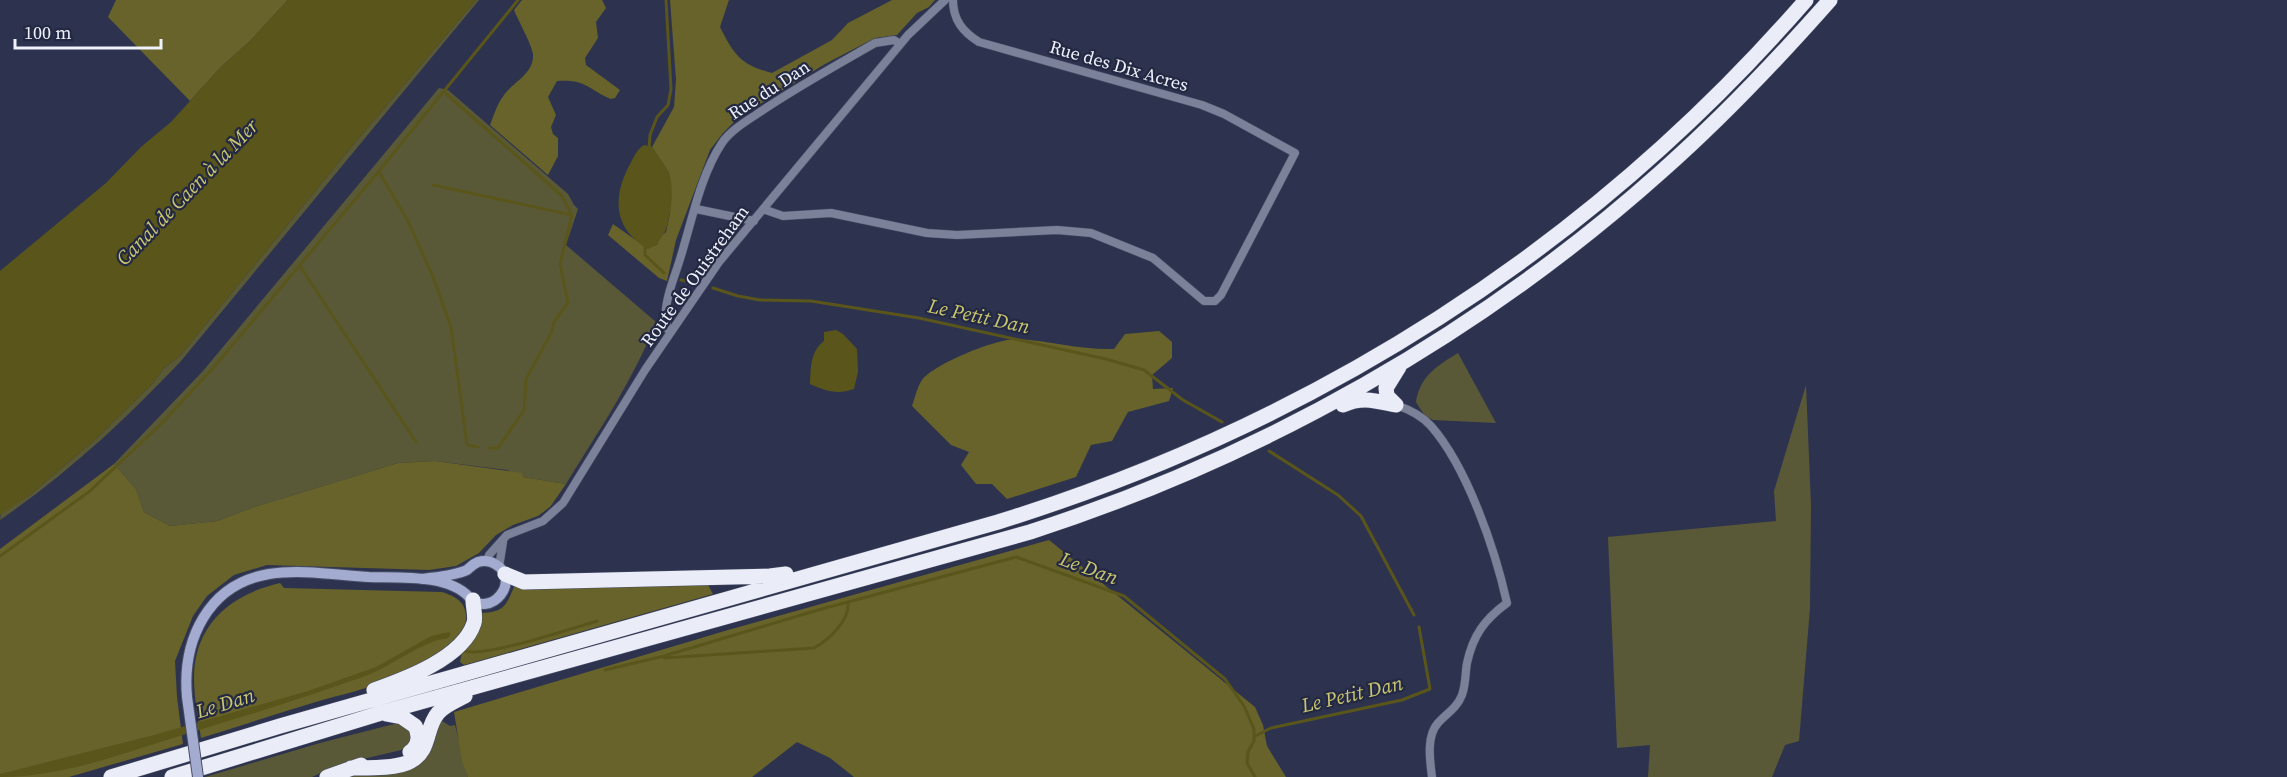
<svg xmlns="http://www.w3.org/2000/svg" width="2287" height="777" font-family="'Source Serif 4',serif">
	<rect width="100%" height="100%" fill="#2d334e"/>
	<path fill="#5a5937" d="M 476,0 L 479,0 L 181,361 C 125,420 67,474 0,520 L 1,512 L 30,495 L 97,438 L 152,384 L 164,368 L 179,357 L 353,145 Z
		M 439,88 L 448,90 L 568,194 L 574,205 L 578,209 L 566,245 L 656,322 C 634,379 598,432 566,484 L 523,477 L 507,470 L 435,461 L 398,463 L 254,507 L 217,521 L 170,526 L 144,512 L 136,489 L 114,464 L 203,371 Z
		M 1458,353 L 1496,423 L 1433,420 L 1425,416 L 1416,402 C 1420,376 1437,366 1458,353 Z
		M 1806,385 L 1811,505 L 1810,608 L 1799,741 L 1785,745 L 1772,777 L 1648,777 L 1650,745 L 1617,748 L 1608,537 L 1776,521 L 1774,491 Z
		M 439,719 L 450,726 L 455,725 L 468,777 L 345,777 L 353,774 L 406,768 Z
		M 398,723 L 409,727 L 412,736 L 407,747 L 401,750 L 338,765 L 312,777 L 205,777 L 320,743 Z"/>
	<path fill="#67632a" d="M 116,0 L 288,0 L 249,42 L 221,67 L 190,101 L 108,17 Z
		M 522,0 L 602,0 L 606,8 L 596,22 L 598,38 L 585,58 L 586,65 L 620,90 L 615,98 L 611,99 C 586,88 586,79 557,81 L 548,97 L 556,115 L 551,127 L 553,134 L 558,138 L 558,156 L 548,175 L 490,125 C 494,115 497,104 504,95 C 514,81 534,74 533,54 C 532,45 518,20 514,10 Z
		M 670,0 L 729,0 L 720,27 C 734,55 741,65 772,73 L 832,40 L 848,23 L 892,0 L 935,0 L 929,7 L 917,13 L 897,35 L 875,38 L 825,64 L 739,117 L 723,133 L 710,150 L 676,240 L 667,281 L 659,278 L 608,235 L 613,224 L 644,246 L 657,245 L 660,237 L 666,232 L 670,214 L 671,186 L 669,173 L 652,147 L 674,107 L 676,80 Z
		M 1159,331 L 1172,342 L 1172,358 L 1152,375 L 1153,389 L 1173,388 L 1169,401 L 1128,412 L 1112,441 L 1091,445 L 1076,477 L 1007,499 L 992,484 L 976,484 L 961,465 L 969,452 L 951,445 L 912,406 C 915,398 917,387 922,380 C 934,364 997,338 1018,339 C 1050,341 1081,350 1114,349 L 1125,334 Z
		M 435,461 L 522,473 L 523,477 L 566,484 L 550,507 L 538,516 L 513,525 L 496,535 L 479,553 L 456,566 L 429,570 L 267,565 L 234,575 L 207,596 L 193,616 L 175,661 L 177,697 L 183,744 L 69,777 L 0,777 L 0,549 L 114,464 L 136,489 L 144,512 L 170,526 L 217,521 L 254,507 L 398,463 Z
		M 1049,540 L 1255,707 L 1263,725 L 1267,746 L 1286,777 L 854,777 L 830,758 L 797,742 L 752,777 L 468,777 L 462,761 L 454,712 L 728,630 Z
		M 280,583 L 284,588 L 442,592 C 454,596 465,601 466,615 C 470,642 405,672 384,681 C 364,690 340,695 319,701 C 279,713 240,726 201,738 C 198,718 194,698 194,678 C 194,624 232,594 280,583 Z
		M 708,585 L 713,594 L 464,665 L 460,662 L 462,652 L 479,631 L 481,613 C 504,612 506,606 514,587 Z"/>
	<path fill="#5a561b" d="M 288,0 L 476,0 L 353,145 L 179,357 L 164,368 L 152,384 L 97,438 L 30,495 L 0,515 L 0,271 L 106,183 L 141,147 L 171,122 L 221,67 L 249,42 Z
		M 644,145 L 652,147 C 657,155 664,163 668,171 C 675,186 671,214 666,229 C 664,235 659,239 657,245 L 648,249 C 615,230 612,200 628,168 C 633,159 636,150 644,145 Z
		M 836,330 L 843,334 L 857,349 L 858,372 L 854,389 C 837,395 826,391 810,384 C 811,367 810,352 824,341 L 824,332 Z
		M 449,632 L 451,635 L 446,639 C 428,638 388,668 368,675 C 312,695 256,713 199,730 C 134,749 68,777 0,777 L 0,774 L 154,735 L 308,691 L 376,667 L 431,636 Z"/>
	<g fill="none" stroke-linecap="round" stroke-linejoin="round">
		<path stroke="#5a561b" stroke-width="3" d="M 444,92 L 561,195 L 572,215 L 560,264 L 568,303 L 554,322 L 551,333 L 526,379 L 524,410 L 498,448 L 489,448
			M 649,148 L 650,135 L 657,117 L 668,105 L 671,89 L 666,0
			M 379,172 L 408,221 L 433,277 L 451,327 L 467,445 L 478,447
			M 433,185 L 572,215
			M 645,244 L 645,255 L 664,273
			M 300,266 L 416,442
			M 681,280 L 691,282
			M 713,288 L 738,296 L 760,300 L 811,301 L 919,318 L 1106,359 L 1144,370 L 1183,400 L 1222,422
			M 1269,451 L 1338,495 L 1361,516 L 1414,615
			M 0,556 L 90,491 L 162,423 L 213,368 L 379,171 L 518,0
			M 465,651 C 483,658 573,628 597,621
			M 664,658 L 814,648 C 829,640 850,620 848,602
			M 605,670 L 664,656 L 818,610 L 1016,557 L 1124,596 L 1225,679 L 1244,706 L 1254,729 L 1254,741 L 1248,752 L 1247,763 L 1255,777
			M 1255,736 L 1271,728 L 1402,700 L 1430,689 L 1419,627"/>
		<g stroke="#484e66" stroke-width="9">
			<path id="street" d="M 696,209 L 754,221
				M 763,209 L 783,216 L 831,213 L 927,233 L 957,235 L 1057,230 L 1091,233 L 1153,258 L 1204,301 L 1215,301 L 1221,295 L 1295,153 L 1224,114 L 1202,105 L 979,42 C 963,32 953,20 953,0
				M 670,333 C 658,312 674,280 680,259 C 692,221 700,176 722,143 C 730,131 745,122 757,114 C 795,88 835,66 875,43 L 894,40 L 900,44
				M 1396,405 C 1408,409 1422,416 1431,426 C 1467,467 1495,549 1507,603 C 1485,619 1473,635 1467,663 C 1465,674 1466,684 1462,695 C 1457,708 1447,713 1438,723 C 1426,736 1430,761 1432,777
				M 487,561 L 489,555 L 507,535 L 543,521 L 563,503 L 645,370 L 719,262 L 908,35 L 945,0
				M 499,567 L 503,542"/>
		</g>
		<g stroke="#484e66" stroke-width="12">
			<path id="secondary" d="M 187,697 C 182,640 208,584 269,574 C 301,569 337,575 369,577 C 399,578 448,574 469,597 C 490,620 523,580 495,564 C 490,561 484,560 478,562 C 473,564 471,567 467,570 C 454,576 436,577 422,579"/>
		</g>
		<g stroke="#484e66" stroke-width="16">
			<path id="highway" d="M 1343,405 C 1362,396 1376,401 1396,405
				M 1396,405 L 1387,396 L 1386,388 L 1399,367
				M 505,574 L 524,582 L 770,576 L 786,574
				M 374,690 C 405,679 463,658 474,623 C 476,617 473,607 473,600
				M 386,714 L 402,717 L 415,726 C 420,735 419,746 410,752
				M 351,768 C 367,768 398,769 411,761 C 431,750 425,728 438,713 C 445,705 456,701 465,696
				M 111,777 L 280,726 L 998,522 C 1313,424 1589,250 1806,0
				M 172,777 L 381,713 L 1030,532 C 1262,457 1480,334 1662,171 C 1722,118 1777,60 1830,0
				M 327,777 L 361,765"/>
		</g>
		<use href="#street" stroke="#7b8198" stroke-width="8"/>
		<use href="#secondary" stroke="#a3acd0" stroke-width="10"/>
		<use href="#highway" stroke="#eaedf8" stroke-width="15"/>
		<g stroke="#484e66" stroke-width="12" stroke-linecap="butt">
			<path id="secondary-bridge" d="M 187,697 L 198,777"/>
		</g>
		<use href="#secondary-bridge" stroke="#a3acd0" stroke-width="10"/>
	</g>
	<g text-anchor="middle" stroke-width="4.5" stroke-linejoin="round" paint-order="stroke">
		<g font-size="18" fill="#eff2fc" stroke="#242943">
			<text transform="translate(1119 66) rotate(16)" y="6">Rue des Dix Acres</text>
			<text transform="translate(769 90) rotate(-33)" y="6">Rue du Dan</text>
			<text transform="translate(695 276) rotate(-54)" y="6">Route de Ouistreham</text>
		</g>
		<g font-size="20" font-style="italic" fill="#cbc670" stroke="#242943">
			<text transform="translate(187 192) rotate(-46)" y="7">Canal de Caen à la Mer</text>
			<text transform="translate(979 316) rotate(12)" y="7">Le Petit Dan</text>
			<text transform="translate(1089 568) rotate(20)" y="7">Le Dan</text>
			<text transform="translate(1352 694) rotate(-13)" y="7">Le Petit Dan</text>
			<text transform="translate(225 703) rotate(-17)" y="7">Le Dan</text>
		</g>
	</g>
	<path d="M15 39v9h146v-9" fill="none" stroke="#eff2fc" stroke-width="3"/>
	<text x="24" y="39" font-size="18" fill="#eff2fc" stroke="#242943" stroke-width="4.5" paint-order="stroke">100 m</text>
</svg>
